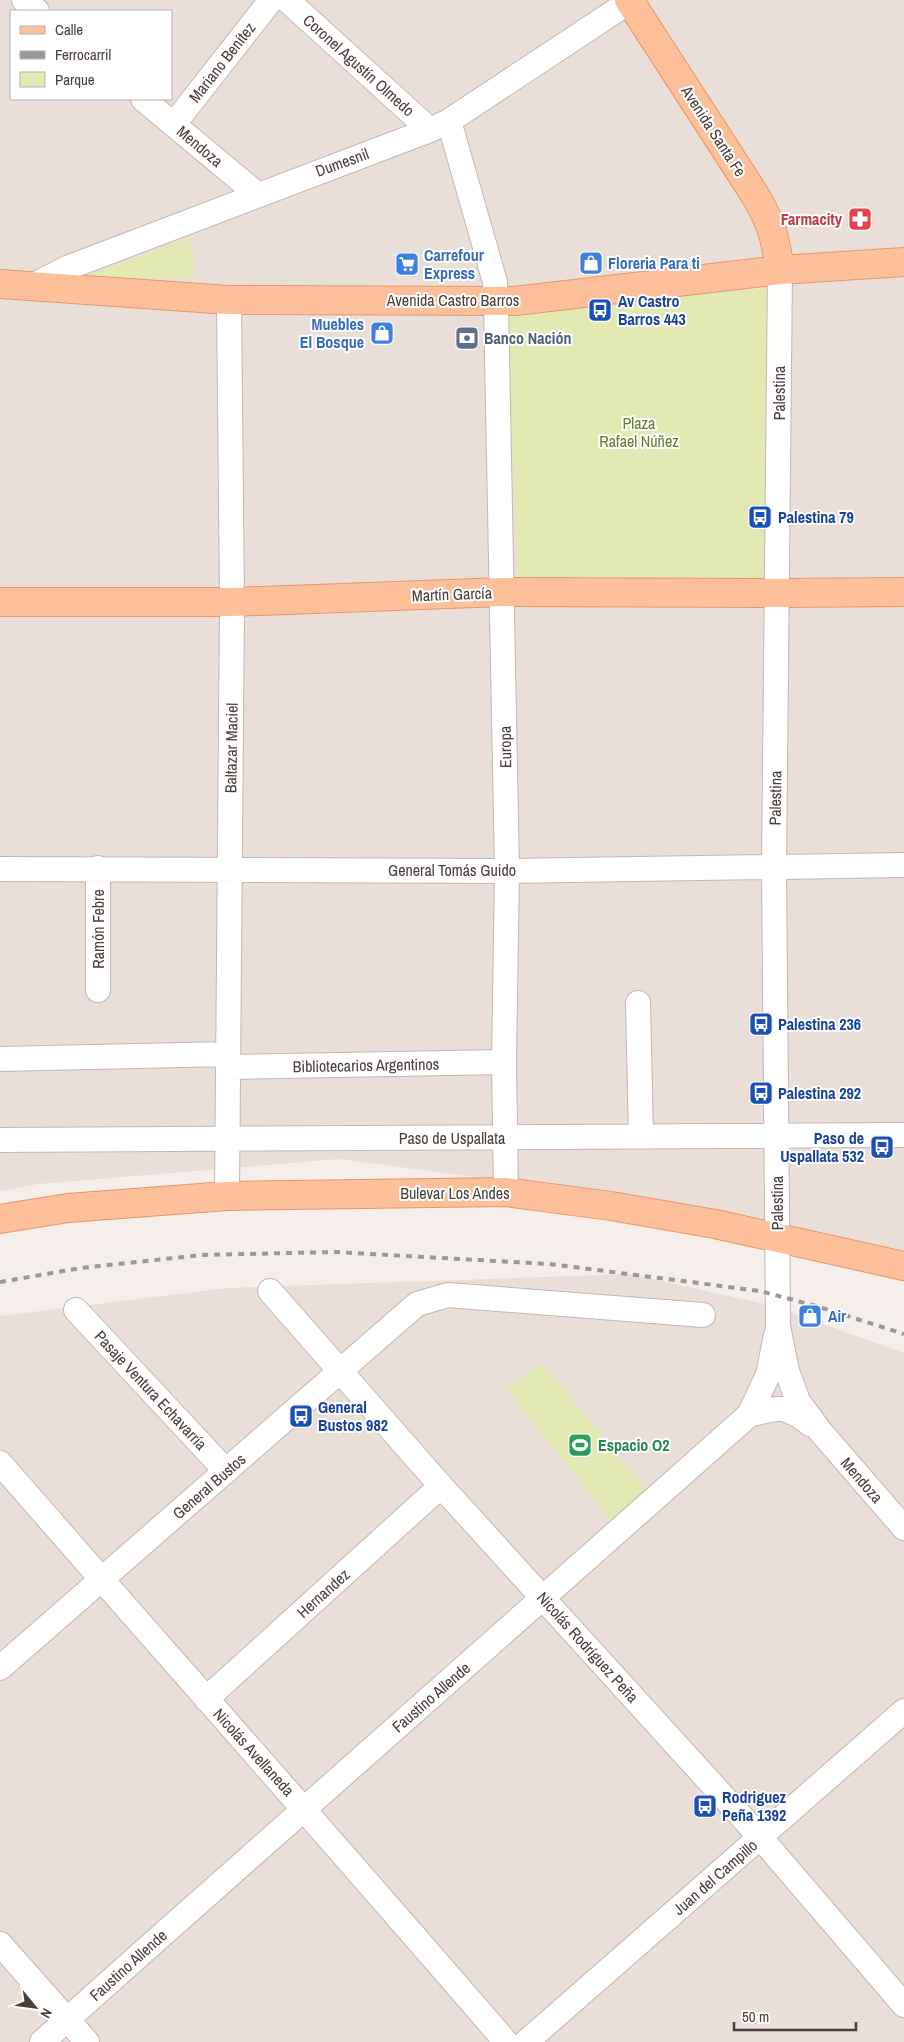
<svg xmlns="http://www.w3.org/2000/svg" width="904" height="2042" font-family="'Archivo Narrow',sans-serif">
	<rect width="100%" height="100%" fill="#f5eeea"/>
	<path fill="#e9ded8" fill-rule="evenodd" d="M 0,0 L 904,0 L 904,1253 L 666,1202 L 339,1159 L 38,1184 L 0,1191 ZM 11,11 L 171,11 L 171,99 L 11,99 Z
		M 630,1274 L 770,1305 L 904,1353 L 904,2042 L 0,2042 L 0,1316 L 228,1288 Z"/>
	<path fill="#e3e9b3" d="M 190,237 L 195,278 L 73,281 Z
		M 768,285 L 768,460 L 762,584 L 518,580 L 506,316 Z
		M 542,1363 L 656,1501 L 620,1532 L 507,1389 Z"/>
	<g fill="none" stroke-linecap="round" stroke-linejoin="round">
		<g stroke="#c4b6af" stroke-width="26">
			<path id="minor" d="M 24,0 L 37,11
				M 287,0 L 430,130
				M 143,99 L 257,194
				M 449,121 L 495,282 L 496,302 L 507,871 L 504,1062 L 506,1192
				M 174,124 L 271,0
				M 780,270 L 774,867 L 778,1326 L 787,1371 L 798,1401 L 820,1431 L 904,1528
				M 32,286 L 67,268 L 430,130 L 449,121 L 632,0
				M 0,869 L 507,871 L 904,865
				M 98,990 L 98,868
				M 638,1003 L 641,1136
				M 0,1059 L 228,1054
				M 228,1067 L 504,1062
				M 0,1140 L 904,1135
				M 227,1196 L 232,602 L 229,300
				M 270,1291 L 441,1486 L 760,1837 L 904,2005
				M 76,1310 L 226,1471
				M 749,1415 C 780,1407 784,1404 810,1424
				M 0,1463 C 169,1657 339,1848 506,2042
				M 0,1668 L 417,1304 L 448,1295 L 703,1315
				M 206,1699 L 441,1486
				M 0,1944 L 87,2042
				M 42,2042 C 277,1832 514,1624 749,1415 L 768,1375 L 776,1335
				M 526,2042 L 904,1711"/>
		</g>
		<g stroke="#e59668" stroke-width="30">
			<path id="major" d="M 629,0 L 755,195 C 772,224 775,237 780,270
				M 0,284 L 229,300 L 515,301 L 780,270 L 904,262
				M 0,602 L 232,602 L 503,592 L 778,593 L 904,592
				M 0,1219 L 68,1208 L 227,1196 L 506,1192 L 611,1206 L 715,1224 L 904,1266"/>
		</g>
		<use href="#minor" stroke="#fff" stroke-width="24"/>
		<use href="#major" stroke="#fec09a" stroke-width="28"/>
		<path stroke="#989898" stroke-width="4" stroke-dasharray="6 6" stroke-linecap="butt" d="M 0,1282 L 81,1268 L 202,1255 L 335,1252 L 550,1264 L 760,1291 L 816,1306 L 904,1334"/>
	</g>
	<defs>
		<g id="pharmacy-square" transform="scale(1.25)"><rect x="-9" y="-9" width="18" height="18" rx="4" fill="#e0444e" stroke="#fff"/><path d="M-2-6h4v4h4v4h-4v4h-4v-4h-4v-4h4Z" fill="#fff"/></g>
		<g id="shop-square" transform="scale(1.25)"><rect x="-9" y="-9" width="18" height="18" rx="4" fill="#3f7fe0" stroke="#fff"/><path d="M-5-2.5h2.3a2.7 3.5 0 0 1 5.4 0H5L5.5 6h-11ZM-1.5-2.5h3a1.5 2.3 0 0 0-3 0Z" fill="#fff"/></g>
		<g id="supermarket-square" transform="scale(1.25)"><rect x="-9" y="-9" width="18" height="18" rx="4" fill="#3f7fe0" stroke="#fff"/><path d="M-6-5.5h2.5l.6 2H6L4.5 2H-2.5L-4.4-4H-6ZM-1.5 3.2a1.3 1.3 0 1 0 .1 0ZM3 3.2a1.3 1.3 0 1 0 .1 0Z" fill="#fff"/></g>
		<g id="bus-square" transform="scale(1.25)"><rect x="-9" y="-9" width="18" height="18" rx="4" fill="#1a4fb4" stroke="#fff"/><path d="M-5-6H5V4H4V6H2V4H-2V6H-4V4H-5ZM-3.5-4V0h7V-4ZM-3.5 1.2v1.5H-2V1.2ZM2 1.2v1.5H3.5V1.2Z" fill="#fff"/></g>
		<g id="bank-square" transform="scale(1.25)"><rect x="-9" y="-9" width="18" height="18" rx="4" fill="#5c6f8a" stroke="#fff"/><path d="M-6-4H6V4H-6ZM0-2.3a2.3 2.3 0 1 0 0 4.6a2.3 2.3 0 1 0 0-4.6Z" fill="#fff"/></g>
		<g id="stadium-square" transform="scale(1.25)"><rect x="-9" y="-9" width="18" height="18" rx="4" fill="#2e9e5b" stroke="#fff"/><path d="M0-5a6.5 5 0 1 0 0 10a6.5 5 0 1 0 0-10ZM-3.5-1.8h7v3.6h-7Z" fill="#fff"/></g>
	</defs>
	<g fill-rule="evenodd">
		<use href="#pharmacy-square" x="860" y="219"/>
		<use href="#shop-square" x="591" y="263"/>
		<use href="#supermarket-square" x="407" y="264"/>
		<use href="#bus-square" x="600" y="310"/>
		<use href="#shop-square" x="382" y="333"/>
		<use href="#bank-square" x="467" y="338"/>
		<use href="#bus-square" x="760" y="517"/>
		<use href="#bus-square" x="761" y="1024"/>
		<use href="#bus-square" x="761" y="1093"/>
		<use href="#bus-square" x="882" y="1147"/>
		<use href="#shop-square" x="810" y="1316"/>
		<use href="#bus-square" x="301" y="1416"/>
		<use href="#stadium-square" x="580" y="1445"/>
		<use href="#bus-square" x="705" y="1806"/>
	</g>
	<g text-anchor="middle" stroke-width="4" stroke-linejoin="round" paint-order="stroke">
		<g font-size="16" fill="#493d38" stroke="#fff">
			<text transform="translate(222 62) rotate(-52)" y="6">Mariano Benítez</text>
			<text transform="translate(359 65) rotate(42)" y="6">Coronel Agustín Olmedo</text>
			<text transform="translate(714 131) rotate(57)" y="6">Avenida Santa Fe</text>
			<text transform="translate(200 146) rotate(40)" y="6">Mendoza</text>
			<text transform="translate(342 162) rotate(-20)" y="6">Dumesnil</text>
			<text x="453" y="306">Avenida Castro Barros</text>
			<text transform="translate(779 393) rotate(-90)" y="6">Palestina</text>
			<text transform="translate(452 594) rotate(-2)" y="6">Martín García</text>
			<text transform="translate(505 747) rotate(-91)" y="6">Europa</text>
			<text transform="translate(231 748) rotate(-89)" y="6">Baltazar Maciel</text>
			<text transform="translate(775 798) rotate(-89)" y="6">Palestina</text>
			<text x="452" y="876">General Tomás Guido</text>
			<text transform="translate(98 929) rotate(-90)" y="6">Ramón Febre</text>
			<text transform="translate(366 1065) rotate(-1)" y="6">Bibliotecarios Argentinos</text>
			<text x="452" y="1144">Paso de Uspallata</text>
			<text x="455" y="1199">Bulevar Los Andes</text>
			<text transform="translate(777 1203) rotate(-90)" y="6">Palestina</text>
			<text transform="translate(151 1390) rotate(47)" y="6">Pasaje Ventura Echavarría</text>
			<text transform="translate(862 1480) rotate(49)" y="6">Mendoza</text>
			<text transform="translate(209 1486) rotate(-41)" y="6">General Bustos</text>
			<text transform="translate(323 1593) rotate(-42)" y="6">Hernandez</text>
			<text transform="translate(588 1647) rotate(48)" y="6">Nicolás Rodríguez Peña</text>
			<text transform="translate(431 1697) rotate(-41)" y="6">Faustino Allende</text>
			<text transform="translate(254 1752) rotate(48)" y="6">Nicolás Avellaneda</text>
			<text transform="translate(715 1877) rotate(-41)" y="6">Juan del Campillo</text>
			<text transform="translate(128 1965) rotate(-42)" y="6">Faustino Allende</text>
		</g>
		<g font-size="16" font-weight="bold" fill="#be3a42" stroke="#fff" text-anchor="end">
			<text x="842" y="225">Farmacity</text>
		</g>
		<g font-size="16" font-weight="bold" fill="#366cbe" stroke="#fff" text-anchor="start">
			<text x="424" y="261">Carrefour<tspan x="424" dy="18">Express</tspan></text>
			<text x="608" y="269">Floreria Para ti</text>
			<text x="364" y="330" text-anchor="end">Muebles<tspan x="364" dy="18">El Bosque</tspan></text>
			<text x="828" y="1322">Air</text>
		</g>
		<g font-size="16" font-weight="bold" fill="#164399" stroke="#fff" text-anchor="start">
			<text x="618" y="307">Av Castro<tspan x="618" dy="18">Barros 443</tspan></text>
			<text x="778" y="523">Palestina 79</text>
			<text x="778" y="1030">Palestina 236</text>
			<text x="778" y="1099">Palestina 292</text>
			<text x="864" y="1144" text-anchor="end">Paso de<tspan x="864" dy="18">Uspallata 532</tspan></text>
			<text x="318" y="1413">General<tspan x="318" dy="18">Bustos 982</tspan></text>
			<text x="722" y="1803">Rodriguez<tspan x="722" dy="18">Peña 1392</tspan></text>
		</g>
		<g font-size="16" font-weight="bold" fill="#4e5e75" stroke="#fff" text-anchor="start">
			<text x="484" y="344">Banco Nación</text>
		</g>
		<g font-size="16" fill="#647c2a" stroke="#fff">
			<text x="639" y="429">Plaza<tspan x="639" dy="18">Rafael Núñez</tspan></text>
		</g>
		<g font-size="16" font-weight="bold" fill="#27864d" stroke="#fff" text-anchor="start">
			<text x="598" y="1451">Espacio O2</text>
		</g>
	</g>
	<rect x="10" y="10" width="162" height="90" fill="#ffffff" stroke="#b6b1af"/>
	<rect x="20" y="26" width="25" height="8" fill="#fec09a" stroke="#b6b1af"/>
	<text x="55" y="35" font-size="15" fill="#493d38">Calle</text>
	<rect x="20" y="51" width="25" height="8" fill="#989898" stroke="#b6b1af"/>
	<text x="55" y="60" font-size="15" fill="#493d38">Ferrocarril</text>
	<rect x="20" y="72" width="25" height="15" fill="#e3e9b3" stroke="#b6b1af"/>
	<text x="55" y="85" font-size="15" fill="#493d38">Parque</text>
	<g transform="translate(35 2007) rotate(119)" stroke="#ffffff" stroke-width="4" paint-order="stroke">
	<path d="M0-4L9 19L0 12L-9 19Z" fill="#493d38"/>
	<text y="-8" font-size="14" font-weight="bold" text-anchor="middle" fill="#493d38">N</text>
	</g>
	<path d="M734 2022v8h122v-8" fill="none" stroke="#493d38" stroke-width="2.5"/>
	<text x="742" y="2022" font-size="15" fill="#493d38" stroke="#ffffff" stroke-width="4" paint-order="stroke">50 m</text>
</svg>
